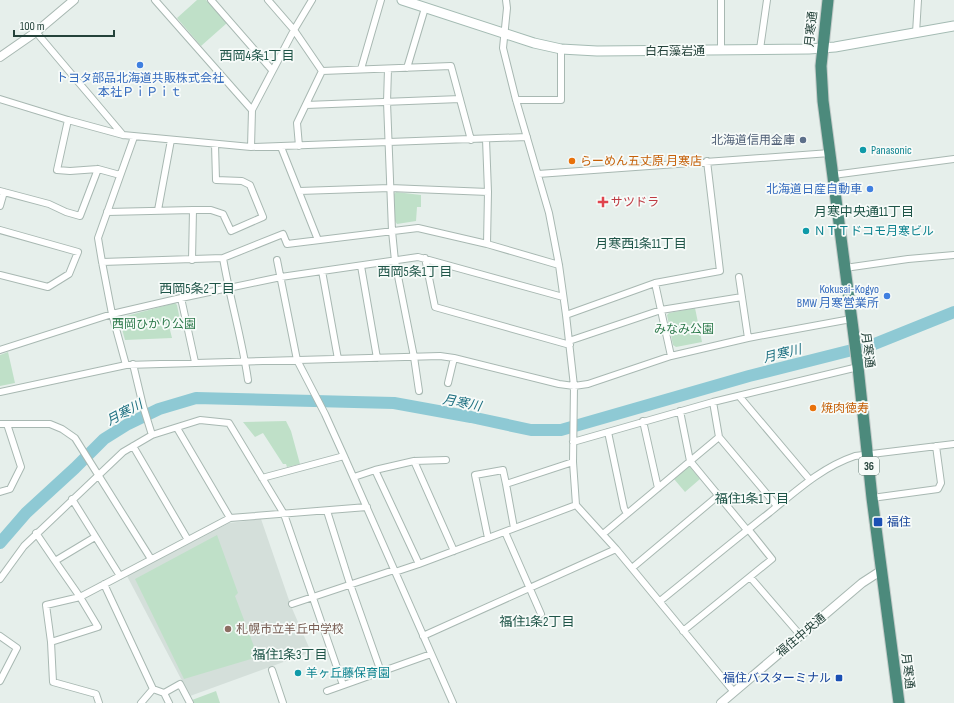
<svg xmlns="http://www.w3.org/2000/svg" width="954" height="703" font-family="'Sofia Sans Condensed','Noto Sans JP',sans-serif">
	<rect width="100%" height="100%" fill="#e6efeb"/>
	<path fill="#d4dfda" d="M 261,519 L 291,606 L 311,652 L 190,696 L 127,576 L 229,523 Z"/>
	<path fill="#bfe0c8" d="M 197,0 L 206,0 L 227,23 L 201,46 L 177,18 Z
		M 396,192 L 421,195 L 421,207 L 417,207 L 416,221 L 397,224 L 395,221 L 394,194 Z
		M 175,303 L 177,305 L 180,320 L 168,322 L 172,338 L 125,340 L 119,318 Z
		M 695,308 L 702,342 L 676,347 L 673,345 L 667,315 L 669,313 Z
		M 8,352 L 15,383 L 0,386 L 0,355 Z
		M 286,421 L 291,431 L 300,464 L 287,467 L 286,464 L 283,464 L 263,433 L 255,437 L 243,422 Z
		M 688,467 L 690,467 L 700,479 L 685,492 L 674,479 Z
		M 217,535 L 238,593 L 235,596 L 258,657 L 184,679 L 135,579 Z
		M 216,691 L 220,703 L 193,703 L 192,700 Z"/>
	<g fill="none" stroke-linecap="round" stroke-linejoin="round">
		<path stroke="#8ec9d4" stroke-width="12" d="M 0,543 L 26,513 L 75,468 L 104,439 L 128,424 L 159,409 L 196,398 L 394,403 L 471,417 L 531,430 L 561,430 L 749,376 L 872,345 L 954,312"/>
		<g stroke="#a8b8b2" stroke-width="8">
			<path id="minor" d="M 155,0 L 252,110
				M 211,0 L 272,70
				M 268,0 L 294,30 L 322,71 L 451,66 L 471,140
				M 506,0 L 507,8 L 503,48 L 516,100 L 549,213 L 559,265 L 566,315 L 574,386 L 573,462 L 576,505 L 616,549 L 734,692
				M 721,0 L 721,51
				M 36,32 L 123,135
				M 916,33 L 918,0
				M 760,49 L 767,0
				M 407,68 L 425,8
				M 361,69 L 381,0
				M 388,69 L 387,102 L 392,231 L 395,261 L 414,357 L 419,391
				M 0,99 L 68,120 L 123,135 L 251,147 L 527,137
				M 516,100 L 561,100 L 561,49
				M 306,105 L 460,99
				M 68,120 L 57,170 L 70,171 L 98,169 L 120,175
				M 486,139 L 488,192 L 487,244
				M 299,146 L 297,123 L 322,71
				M 251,147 L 252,110 L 294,30 L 312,0
				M 281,147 L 318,240
				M 538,174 L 830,153
				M 833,175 L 954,159
				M 0,191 L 49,204 L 66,212 L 80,216 L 98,169
				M 299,191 L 390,188 L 488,192
				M 0,206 L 4,192
				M 158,210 L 171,140
				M 193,210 L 211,210 L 223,214 L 231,231 L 263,217 L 250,185 L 242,181 L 216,180 L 215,144
				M 107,212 L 193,210 L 192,260
				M 0,230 L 78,252 L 69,274 L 48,287 L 0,275
				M 223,258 L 283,234 L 287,244 L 418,228 L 487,244 L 559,265
				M 425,258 L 435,307 L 570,345
				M 277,260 L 297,360 L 325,414 L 344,456 L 453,703
				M 102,262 L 223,258 C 230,299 242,339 248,380
				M 361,266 L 377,358
				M 845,268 L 908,259 L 954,255
				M 322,271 L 338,359
				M 739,277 L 748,338
				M 655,283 L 671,356
				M 181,298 L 195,362
				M 566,315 L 655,283 L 720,271 L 707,161
				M 569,341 L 661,310 L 742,297
				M 0,350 L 112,314 L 181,298 L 281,277 L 418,257 L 563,297
				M 133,364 L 143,406 L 152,435
				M 126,365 L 112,314 L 102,262 L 98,238 L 134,137
				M 448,383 L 454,358
				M 0,392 L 126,365 L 440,356 L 454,358 L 559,384 L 574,386 L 588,384 L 671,356 L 748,338 L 851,319
				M 739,396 L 810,480
				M 713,402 L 719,437 L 777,506
				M 680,411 L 690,461 L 747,530
				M 643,421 L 658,488
				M 0,424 L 50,424 L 62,429 L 75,438 L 151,559
				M 177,428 L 230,518
				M 608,432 L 624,508 L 627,514
				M 573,442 L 713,402 L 858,367
				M 133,446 L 188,540
				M 414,461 L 454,551
				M 375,470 L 419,564
				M 354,477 L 375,470 L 414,461 L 446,460
				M 262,478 L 344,456
				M 506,484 L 514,528
				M 0,492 L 10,489 L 21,467 L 7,424
				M 872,498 L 938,489 L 941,483 L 936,446
				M 72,499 L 120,576
				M 327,511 L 350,584 L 381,672
				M 505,532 L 541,614
				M 36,533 L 55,561
				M 603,534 L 719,437
				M 488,538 L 475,475 L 503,470 L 506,484 L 573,462
				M 632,568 L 719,495
				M 395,572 L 419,564 L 576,505
				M 750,577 L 801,636
				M 0,579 L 24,546 L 123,452 L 152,435 L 200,420 L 229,423 L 284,514 L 343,685
				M 104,584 L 153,689 L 141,703
				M 660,601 C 696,572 732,542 769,513 C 796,491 822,467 855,456 L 954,444
				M 292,604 L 394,570
				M 683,631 L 772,559 L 748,529
				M 0,636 L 17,648 L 0,681
				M 423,636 L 616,549
				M 51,642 L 98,627 L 80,597 L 55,561 L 95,537
				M 272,670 L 283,703
				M 153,689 L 164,693 L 169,703
				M 327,691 L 431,654
				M 164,693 L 180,684 L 190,703
				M 99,703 L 96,694 L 53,682 L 51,642 L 46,605 L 80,597 L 230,518 L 367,507"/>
		</g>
		<g stroke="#a8b8b2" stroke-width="10">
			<path id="tertiary" d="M 0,57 L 36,32 L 74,0
				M 721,703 L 862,583 L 882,570"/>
		</g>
		<g stroke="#a4bbb3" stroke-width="11">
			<path id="secondary" d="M 402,0 L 534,43 L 561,49 L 597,51 L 809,49 L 835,47 L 954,26"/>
		</g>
		<g stroke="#c2cac8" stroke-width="13">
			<path id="trunk" d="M 828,0 L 821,66 L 823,101 L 858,367 L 872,498 L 899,703"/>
		</g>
		<use href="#minor" stroke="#fff" stroke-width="6"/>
		<use href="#tertiary" stroke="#fff" stroke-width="8"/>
		<use href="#secondary" stroke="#fff" stroke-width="9"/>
		<use href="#trunk" stroke="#4c8a7c" stroke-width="11"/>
	</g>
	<g fill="#3f7fe0" stroke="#f7fbf9" stroke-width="1.5">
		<circle cx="140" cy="65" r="4"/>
		<circle cx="870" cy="189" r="4"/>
		<circle cx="887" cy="296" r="4"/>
	</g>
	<circle fill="#5c6f8a" stroke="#f7fbf9" stroke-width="1.5" cx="803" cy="140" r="4"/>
	<g fill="#0f9aa8" stroke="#f7fbf9" stroke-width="1.5">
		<circle cx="863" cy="150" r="4"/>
		<circle cx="806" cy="231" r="4"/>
		<circle cx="298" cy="673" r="4"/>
	</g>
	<g fill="#e8710a" stroke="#f7fbf9" stroke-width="1.5">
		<circle cx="572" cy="161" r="4"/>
		<circle cx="813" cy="408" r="4"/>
	</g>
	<path fill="#e0444e" stroke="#f7fbf9" stroke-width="1.5" d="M601 196h4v4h4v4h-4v4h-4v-4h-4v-4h4z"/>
	<g fill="#1a4fb4" stroke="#f7fbf9" stroke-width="1.5">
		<rect x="873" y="517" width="10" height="10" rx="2"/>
		<rect x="835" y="674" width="8" height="8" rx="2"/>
	</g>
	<circle fill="#8d6e63" stroke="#f7fbf9" stroke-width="1.5" cx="228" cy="629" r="4"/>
	<g text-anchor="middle" stroke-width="3.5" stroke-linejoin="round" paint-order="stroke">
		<rect fill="#f7fbf9" stroke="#637a73" stroke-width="1" x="859" y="457" width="20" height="18" rx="3"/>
		<g font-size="11" font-weight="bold" fill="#24423a">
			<text x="869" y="470">36</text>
		</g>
		<g font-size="12" fill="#24423a" stroke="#f7fbf9">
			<text transform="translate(811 29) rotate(-84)" y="4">月寒通</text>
			<text x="675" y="55">白石藻岩通</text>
			<text transform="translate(868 350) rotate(82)" y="4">月寒通</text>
			<text transform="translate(801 635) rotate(-40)" y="4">福住中央通</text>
			<text transform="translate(908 671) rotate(83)" y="4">月寒通</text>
		</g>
		<g font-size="12" fill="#366cbe" stroke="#f7fbf9" text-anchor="end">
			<text x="140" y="82" text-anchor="middle">トヨタ部品北海道共販株式会社<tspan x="140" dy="14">本社ＰｉＰｉｔ</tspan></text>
			<text x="862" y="193">北海道日産自動車</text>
			<text x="879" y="293">Kokusai-Kogyo<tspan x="879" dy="14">BMW 月寒営業所</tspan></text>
		</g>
		<g font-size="12" fill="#4e5e75" stroke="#f7fbf9" text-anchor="end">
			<text x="795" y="144">北海道信用金庫</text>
		</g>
		<g font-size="12" fill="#0d838f" stroke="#f7fbf9" text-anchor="start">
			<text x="871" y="154">Panasonic</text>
			<text x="814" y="235">ＮＴＴドコモ月寒ビル</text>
			<text x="306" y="677">羊ヶ丘藤保育園</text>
		</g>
		<g font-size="12" fill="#c56008" stroke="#f7fbf9" text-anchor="start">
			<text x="580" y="165">らーめん五丈原 月寒店</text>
			<text x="821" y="412">焼肉徳寿</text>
		</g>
		<g font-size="12" fill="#be3a42" stroke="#f7fbf9" text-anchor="start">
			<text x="611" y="206">サツドラ</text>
		</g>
		<g font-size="12" fill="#2d7a4b" stroke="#f7fbf9">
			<text x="154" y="328">西岡ひかり公園</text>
			<text x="684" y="333">みなみ公園</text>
		</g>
		<g font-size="12" fill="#164399" stroke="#f7fbf9" text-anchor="start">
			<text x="887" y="526">福住</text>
			<text x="831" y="682" text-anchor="end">福住バスターミナル</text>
		</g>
		<g font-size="12" fill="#785e54" stroke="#f7fbf9" text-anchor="start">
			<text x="236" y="633">札幌市立羊丘中学校</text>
		</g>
		<g font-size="13" fill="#1f5548" stroke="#f7fbf9">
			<text x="257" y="60">西岡4条1丁目</text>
			<text x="864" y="216">月寒中央通11丁目</text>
			<text x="641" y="248">月寒西1条11丁目</text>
			<text x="415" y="276">西岡5条1丁目</text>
			<text x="197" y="293">西岡5条2丁目</text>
			<text x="752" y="503">福住1条1丁目</text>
			<text x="537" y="626">福住1条2丁目</text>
			<text x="290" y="659">福住1条3丁目</text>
		</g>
		<g font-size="13" font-style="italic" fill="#1c6f80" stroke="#f7fbf9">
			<text transform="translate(782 353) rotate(-14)" y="5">月寒川</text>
			<text transform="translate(462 402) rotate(11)" y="5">月寒川</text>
			<text transform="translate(124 412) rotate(-28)" y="5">月寒川</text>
		</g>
	</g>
	<path d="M14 30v6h100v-6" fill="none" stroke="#24423a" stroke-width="2"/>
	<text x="20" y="30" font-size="12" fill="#24423a" stroke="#f7fbf9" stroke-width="3" paint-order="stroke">100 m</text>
</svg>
